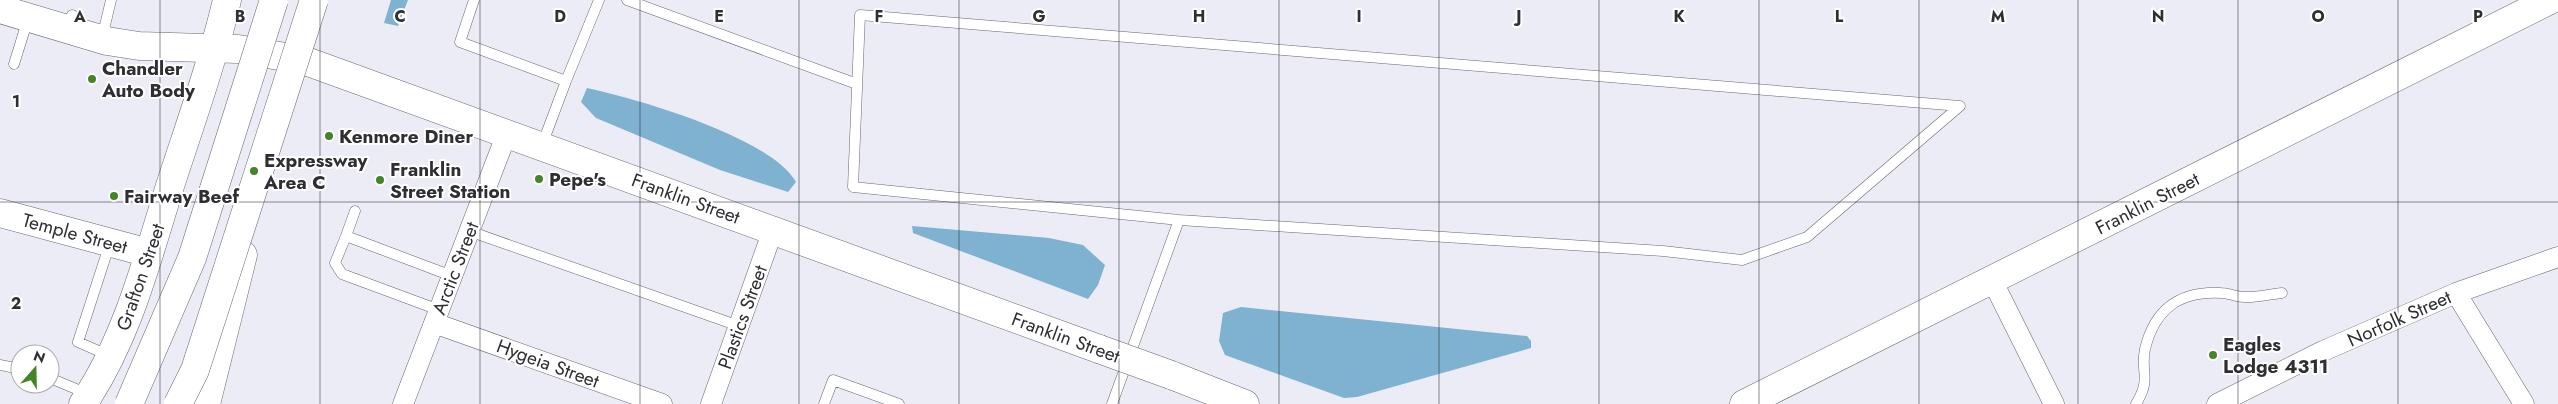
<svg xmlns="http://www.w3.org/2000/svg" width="2558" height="404" font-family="Jost,sans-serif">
	<rect width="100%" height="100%" fill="#ececf7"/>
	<path fill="#7eb2d0" d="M 391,0 L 408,0 L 398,26 L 384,23 Z
		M 587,88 C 638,99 770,137 796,182 L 788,192 L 720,170 L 596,118 L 581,102 Z
		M 912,226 L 1049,238 L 1083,245 L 1105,265 L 1098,285 L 1088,299 L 913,233 Z
		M 1241,307 L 1527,336 L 1531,341 L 1531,348 L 1357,397 L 1344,398 L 1225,355 L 1219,341 L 1223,313 Z"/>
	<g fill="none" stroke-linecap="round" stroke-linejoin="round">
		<g stroke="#676771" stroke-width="11">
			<path id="lane" d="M 474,0 L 460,42 L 566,81 L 542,145
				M 627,0 L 857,84
				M 860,15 L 1960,106 L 1807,237 L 1742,260 L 1663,251 L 1179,220 L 853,187 Z
				M 68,27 L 72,15 L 78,18
				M 102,38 L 111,0
				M 14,64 L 28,19
				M 566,81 L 599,0
				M 469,231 L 739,326
				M 346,236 L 355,211
				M 439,310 L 342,274 L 335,263 L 346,236 L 452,276
				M 110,356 L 78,342 L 110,243
				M 0,365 L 20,369
				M 50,378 L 88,394
				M 824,404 L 833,380 L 899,404
				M 1112,404 L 1179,220
				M 2136,404 C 2152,377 2140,373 2145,349 C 2155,308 2180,291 2221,293 C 2229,293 2236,297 2244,297 C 2256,298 2270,294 2282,293"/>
		</g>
		<g stroke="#676771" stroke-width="21">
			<path id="street" d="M 1992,280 L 2054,404
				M 2456,293 L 2524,404
				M 434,323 L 662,404
				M 403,404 L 507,133
				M 711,404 L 773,230
				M 2217,404 L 2323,351 L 2456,293 L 2558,257"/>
		</g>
		<g stroke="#676771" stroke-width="29">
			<path id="secondary" d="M 0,9 L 107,41 L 139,46 L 238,49 L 303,60 L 1099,349
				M 0,213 L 149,253
				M 1171,375 L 1245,404
				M 1744,404 L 2550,0"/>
		</g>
		<g stroke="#676771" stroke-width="29">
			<path id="primary" d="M 83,404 C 127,339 146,263 169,189 C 189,127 212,64 227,0"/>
		</g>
		<g stroke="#676771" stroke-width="29">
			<path id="highway" d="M 206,404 L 243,255"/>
		</g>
		<use href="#lane" stroke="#fff" stroke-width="10"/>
		<use href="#street" stroke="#fff" stroke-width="20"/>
		<use href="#secondary" stroke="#fff" stroke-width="28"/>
		<use href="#primary" stroke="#fff" stroke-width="28"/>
		<use href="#highway" stroke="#fff" stroke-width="28"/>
		<g stroke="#676771" stroke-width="29" stroke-linecap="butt">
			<path id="secondary-bridge" d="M 1099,349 L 1171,375"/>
		</g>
		<g stroke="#676771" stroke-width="29" stroke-linecap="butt">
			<path id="highway-bridge" d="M 129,404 L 192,258 L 274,0
				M 178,404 L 195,370 L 314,0"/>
		</g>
		<use href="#secondary-bridge" stroke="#fff" stroke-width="28"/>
		<use href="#highway-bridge" stroke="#fff" stroke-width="28"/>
	</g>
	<path fill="none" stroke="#2e2e33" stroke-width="1" stroke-opacity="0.55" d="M 160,0 L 160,404M 320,0 L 320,404M 480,0 L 480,404M 640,0 L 640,404M 799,0 L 799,404M 959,0 L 959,404M 1119,0 L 1119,404M 1279,0 L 1279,404M 1439,0 L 1439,404M 1599,0 L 1599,404M 1759,0 L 1759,404M 1919,0 L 1919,404M 2078,0 L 2078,404M 2238,0 L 2238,404M 2398,0 L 2398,404M 0,202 L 2558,202"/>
	<g fill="#448527" stroke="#fff" stroke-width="2">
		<circle cx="92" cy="79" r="5"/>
		<circle cx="329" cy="136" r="5"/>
		<circle cx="254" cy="171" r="5"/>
		<circle cx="539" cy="179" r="5"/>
		<circle cx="380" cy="180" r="5"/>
		<circle cx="114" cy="196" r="5"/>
		<circle cx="2213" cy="355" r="5"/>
	</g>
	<g text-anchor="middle" stroke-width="4" stroke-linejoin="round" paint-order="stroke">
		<g font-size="19" font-weight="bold" fill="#2e2e33" stroke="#fff" text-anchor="start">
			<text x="102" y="75">Chandler<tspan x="102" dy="22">Auto Body</tspan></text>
			<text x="339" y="143">Kenmore Diner</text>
			<text x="264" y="167">Expressway<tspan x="264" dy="22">Area C</tspan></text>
			<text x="390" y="176">Franklin<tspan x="390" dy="22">Street Station</tspan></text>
			<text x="549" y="186">Pepe's</text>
			<text x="124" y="203">Fairway Beef</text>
			<text x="2223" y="351">Eagles<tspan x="2223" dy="22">Lodge 4311</tspan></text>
		</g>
		<g font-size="19" fill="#2e2e33" stroke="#fff">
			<text transform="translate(686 198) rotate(20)" y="7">Franklin Street</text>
			<text transform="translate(2147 203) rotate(-27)" y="7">Franklin Street</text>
			<text transform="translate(75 233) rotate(15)" y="7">Temple Street</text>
			<text transform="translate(455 268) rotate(-69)" y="7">Arctic Street</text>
			<text transform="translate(140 277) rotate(-71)" y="7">Grafton Street</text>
			<text transform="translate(742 317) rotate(-70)" y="7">Plastics Street</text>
			<text transform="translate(2399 318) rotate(-24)" y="7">Norfolk Street</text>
			<text transform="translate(1066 337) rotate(20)" y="7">Franklin Street</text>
			<text transform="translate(548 363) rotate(20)" y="7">Hygeia Street</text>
		</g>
	</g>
	<g font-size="16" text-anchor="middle" font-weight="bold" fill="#2e2e33" stroke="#fff" stroke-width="4" stroke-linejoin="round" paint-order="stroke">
		<text x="80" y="22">A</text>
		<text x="240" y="22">B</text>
		<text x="400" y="22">C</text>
		<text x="560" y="22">D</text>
		<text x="719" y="22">E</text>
		<text x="879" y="22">F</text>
		<text x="1039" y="22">G</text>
		<text x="1199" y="22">H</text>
		<text x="1359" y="22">I</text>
		<text x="1519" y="22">J</text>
		<text x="1679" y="22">K</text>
		<text x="1839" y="22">L</text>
		<text x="1998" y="22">M</text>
		<text x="2158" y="22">N</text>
		<text x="2318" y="22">O</text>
		<text x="2478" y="22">P</text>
		<text x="16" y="107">1</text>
		<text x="16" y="309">2</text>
	</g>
	<g transform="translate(35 369) rotate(20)"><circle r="24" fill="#ffffff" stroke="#ababad"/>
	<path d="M0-4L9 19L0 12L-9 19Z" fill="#448527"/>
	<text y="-8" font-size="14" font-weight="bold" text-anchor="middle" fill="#2e2e33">N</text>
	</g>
</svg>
